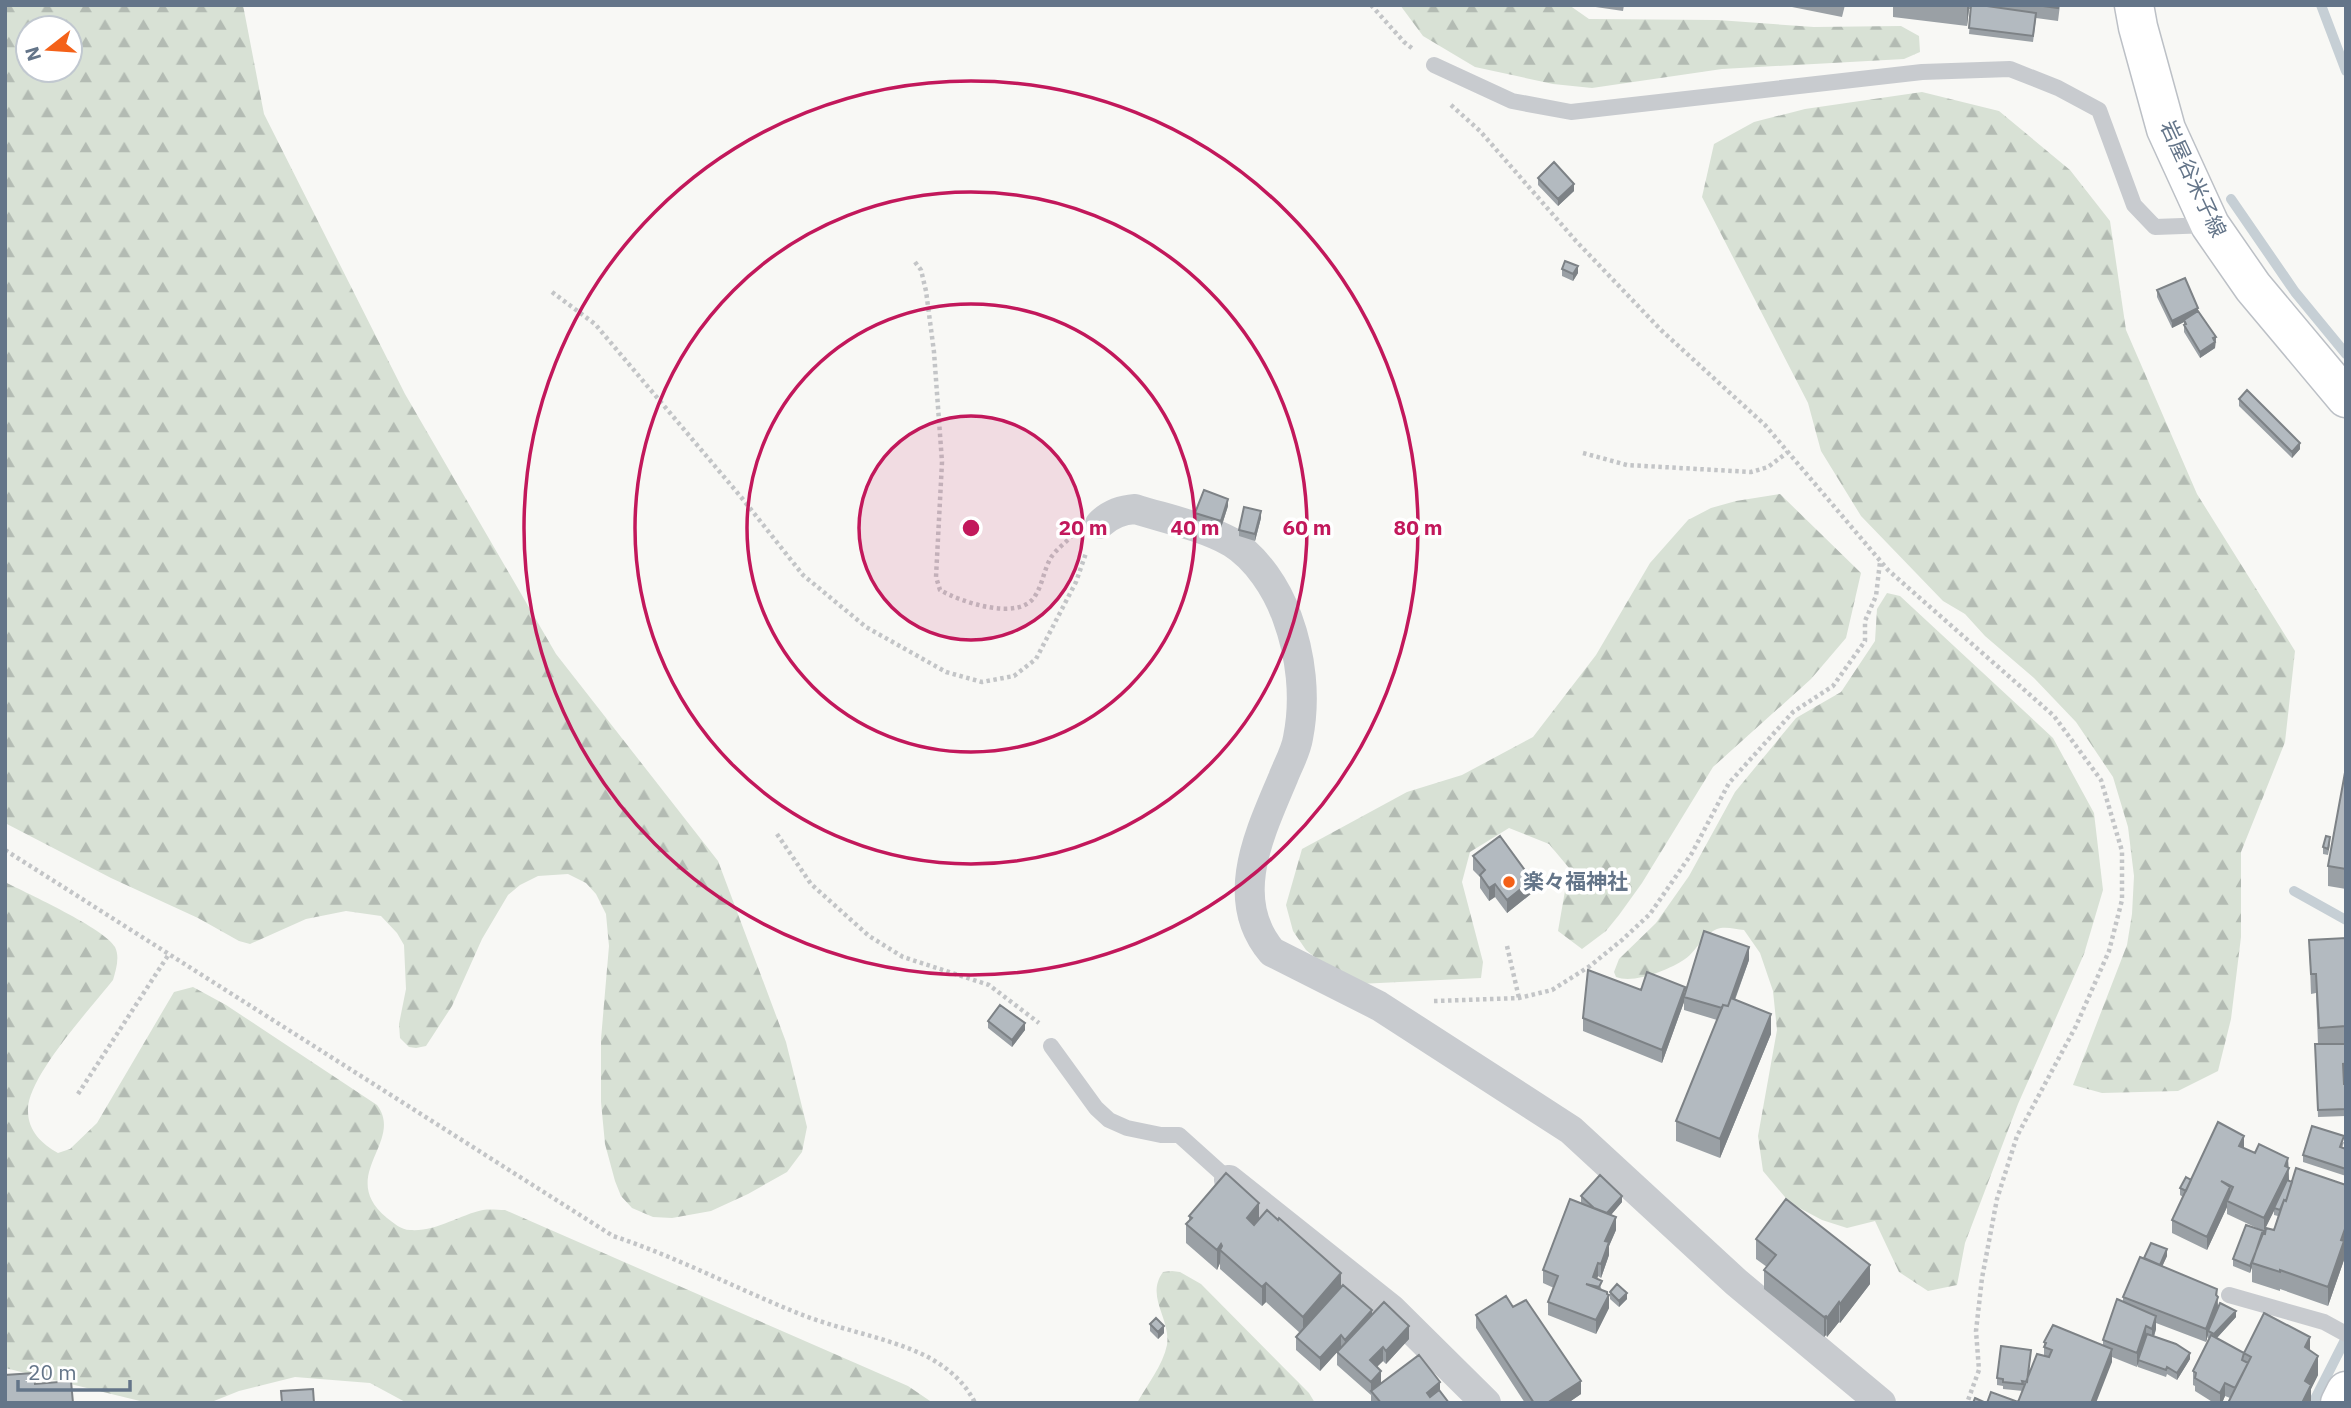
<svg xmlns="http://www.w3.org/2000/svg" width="2351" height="1408" font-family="'IBM Plex Sans','Noto Sans JP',sans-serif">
	<defs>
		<pattern id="forest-firs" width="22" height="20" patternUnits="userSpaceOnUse" patternTransform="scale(1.75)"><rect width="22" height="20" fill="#d8e1d5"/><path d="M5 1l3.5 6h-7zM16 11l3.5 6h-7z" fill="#b3bbb3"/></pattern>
	</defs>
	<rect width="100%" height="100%" fill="#f8f8f5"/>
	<path fill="url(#forest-firs)" fill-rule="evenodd" d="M 5,5 L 243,5 L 264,114 L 405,394 L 556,654 L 718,861 L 786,1042 L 807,1127 L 802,1152 L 787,1172 L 748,1194 L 711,1211 L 672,1218 L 653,1217 L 632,1208 L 621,1196 L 615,1181 L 605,1144 L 601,1102 L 601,1039 L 609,946 L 606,914 L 596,894 L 586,883 L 568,874 L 538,876 L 520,885 L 508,895 L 482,939 L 452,1006 L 426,1046 L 416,1048 L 409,1047 L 400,1038 L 399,1024 L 406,989 L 404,945 L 397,933 L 381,916 L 346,911 L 306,919 L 250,944 L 239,941 L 198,918 L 111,878 L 5,823 ZM 70,28 L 70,70 L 28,70 L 28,28 Z
		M 1400,5 L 1569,5 L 1589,19 L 1718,20 L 1814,27 L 1901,26 L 1919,36 L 1920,52 L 1904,59 L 1722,69 L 1592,88 L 1553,84 L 1475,67 L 1423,36 Z
		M 1922,92 L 1999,111 L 2070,170 L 2110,221 L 2126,330 L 2197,494 L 2295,651 L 2285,742 L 2241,852 L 2241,937 L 2231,1019 L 2218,1071 L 2178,1091 L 2102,1093 L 2073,1085 L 2127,945 L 2132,914 L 2134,876 L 2128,827 L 2113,777 L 2076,722 L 2034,678 L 1985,636 L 1965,614 L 1943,601 L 1861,516 L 1821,451 L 1808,403 L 1702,197 L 1714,144 L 1754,122 L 1805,109 Z
		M 1780,494 L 1861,573 L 1846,638 L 1811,679 L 1713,767 L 1642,883 L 1619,915 L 1606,931 L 1582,949 L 1558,931 L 1569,868 L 1549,844 L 1509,828 L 1470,852 L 1462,882 L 1483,962 L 1481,978 L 1359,984 L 1330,970 L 1306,950 L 1293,931 L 1286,905 L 1302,849 L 1407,792 L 1462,775 L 1533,737 L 1596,655 L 1650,563 L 1688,520 L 1711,508 L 1736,501 Z
		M 1887,593 L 1900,596 L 2053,738 L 2094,813 L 2103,890 L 2084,954 L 2018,1104 L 1965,1243 L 1957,1285 L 1928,1291 L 1899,1272 L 1875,1221 L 1847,1228 L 1822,1220 L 1790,1203 L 1763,1171 L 1758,1136 L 1777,1030 L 1773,991 L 1760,953 L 1744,930 C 1736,929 1724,926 1717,929 C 1702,935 1697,951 1685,959 C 1669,970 1634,984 1616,977 L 1614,972 L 1619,959 L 1656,923 L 1689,876 L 1735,792 L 1796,718 L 1841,692 L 1875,641 L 1877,609 Z
		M 5,882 C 28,894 104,928 115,947 C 120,957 116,970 113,980 C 92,1007 26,1078 28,1111 C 28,1131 42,1144 58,1153 L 70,1149 L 97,1123 L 174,992 L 193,987 L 226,1005 L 377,1105 C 405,1142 336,1176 387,1218 C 394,1223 401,1230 410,1230 C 436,1232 459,1215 483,1210 C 490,1209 498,1210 505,1210 L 908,1386 L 933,1403 L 407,1403 L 370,1383 L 295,1377 L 239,1391 L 209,1403 L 140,1401 L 5,1368 Z
		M 1172,1271 L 1180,1272 L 1201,1284 L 1309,1393 L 1315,1403 L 1137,1403 C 1147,1385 1163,1365 1167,1345 C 1171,1318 1145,1297 1163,1272 Z"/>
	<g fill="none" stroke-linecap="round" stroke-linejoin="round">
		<path stroke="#c6cfd5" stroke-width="10" d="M 2321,5 L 2346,71
			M 2231,199 L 2295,292 L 2346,354
			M 2294,891 L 2346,920
			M 2315,1399 L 2346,1338"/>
		<g stroke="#bcc0c6" stroke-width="41">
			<path id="secondary" d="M 2134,5 L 2138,27 L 2166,129 L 2210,225 L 2253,287 L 2346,398
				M 2340,1403 L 2346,1391"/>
		</g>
		<path stroke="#c3c5c7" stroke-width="4.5" stroke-dasharray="3.5 3.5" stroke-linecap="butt" d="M 1371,5 L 1404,42 L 1413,49
			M 1451,105 L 1480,131 L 1576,241 L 1661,330 L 1765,425 L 1888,570 L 2054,716 L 2101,780 L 2122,851 L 2122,900 L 2109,951 L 2076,1026 L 2017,1136 L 1997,1199 L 1982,1278 L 1976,1331 L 1979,1370 L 1967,1403
			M 915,262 L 921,270 L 926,291 L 934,352 L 942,462 L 936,577 L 940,590 C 961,602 1019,622 1035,596 C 1043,584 1044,568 1052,556 C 1057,549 1065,543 1071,537
			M 552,292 L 595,324 L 741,497 L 803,575 L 866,627 L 946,672 L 982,682 L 1014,676 L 1036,659 L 1076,582 L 1086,553
			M 1583,453 L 1627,465 L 1751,472 L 1768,467 L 1788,452
			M 777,834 L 811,884 L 869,936 L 903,957 L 989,985 L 1039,1023
			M 5,850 L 613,1236 C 677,1257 737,1289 800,1314 C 840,1330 887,1337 926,1356 C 947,1367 965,1382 975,1403
			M 1507,946 L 1519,998
			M 1434,1001 L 1519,998 L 1552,990 L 1590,966 L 1622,940 L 1650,914 L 1692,853 L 1729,783 L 1793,712 L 1833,686 L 1865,641 L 1865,621 L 1876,596 L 1880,562
			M 78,1094 L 169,954"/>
		<path stroke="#c8cbcf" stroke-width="16" d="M 1434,65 L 1512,101 L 1571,112 L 1922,72 L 2010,69 L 2058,88 L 2099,110 L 2134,205 L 2155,227 L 2210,225
			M 1051,1046 L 1096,1108 L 1109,1120 L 1127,1128 L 1161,1135 L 1179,1135 L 1229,1180
			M 2229,1295 L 2324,1322 L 2346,1334"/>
		<path stroke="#c8cbcf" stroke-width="30" d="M 1100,524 C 1110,514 1121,510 1135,509 C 1167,519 1202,526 1231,542 C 1257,558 1277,589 1287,617 C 1301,655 1306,698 1298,738 C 1296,751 1288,765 1283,778 C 1260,833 1227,899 1272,952 L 1379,1006 L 1571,1130 L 1736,1282 L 1881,1403
			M 1229,1180 L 1391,1309 L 1486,1403"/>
		<use href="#secondary" stroke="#fff" stroke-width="38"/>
	</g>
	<path fill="#9aa0a5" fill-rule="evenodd" d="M 1582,5 L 1624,5 L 1623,11 Z
		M 1792,5 L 1845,5 L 1842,17 L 1792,7 Z
		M 1893,5 L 2060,5 L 2058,21 L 2036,18 L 2033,42 L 1969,34 L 1971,9 L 1969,9 L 1967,26 L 1893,17 Z
		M 1538,178 L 1574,191 L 1558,206 L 1538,185 Z
		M 1562,269 L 1578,273 L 1573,281 L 1562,276 Z
		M 2157,290 L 2198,312 L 2216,337 L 2215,348 L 2200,358 L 2184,332 L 2184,322 L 2172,328 L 2157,297 Z
		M 2239,399 L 2300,449 L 2292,458 L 2239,406 Z
		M 1228,506 L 1221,528 L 1195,520 L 1195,513 Z
		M 1261,518 L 1255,541 L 1239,536 L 1239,530 Z
		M 2346,767 L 2346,889 L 2328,886 L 2328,866 Z
		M 2330,844 L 2328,855 L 2323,854 L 2323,847 Z
		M 1473,856 L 1532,893 L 1507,913 L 1495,897 L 1489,901 L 1480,888 L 1480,877 L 1473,870 Z
		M 2346,938 L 2346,1116 L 2318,1117 L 2315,1044 L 2318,1044 L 2316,993 L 2311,994 L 2309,940 Z
		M 1749,960 L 1735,1000 L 1771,1034 L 1720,1158 L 1676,1141 L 1676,1121 L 1717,1020 L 1684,1010 L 1684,1002 L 1662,1063 L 1583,1031 L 1583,1018 L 1641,990 L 1685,995 Z
		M 988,1021 L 1025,1030 L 1012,1047 L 988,1028 Z
		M 2344,1142 L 2342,1148 L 2346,1149 L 2346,1176 L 2303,1162 L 2303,1155 Z
		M 2244,1148 L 2255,1153 L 2288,1158 L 2289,1181 L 2292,1182 L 2346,1185 L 2346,1245 L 2344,1250 L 2344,1260 L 2328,1306 L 2280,1289 L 2280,1291 L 2252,1282 L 2252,1267 L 2250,1273 L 2233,1266 L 2233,1259 L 2261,1230 L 2227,1214 L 2227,1207 L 2207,1250 L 2172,1233 L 2172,1220 L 2183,1197 L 2180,1195 L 2180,1188 L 2191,1180 ZM 2274,1210 L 2274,1215 L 2278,1216 L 2274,1230 L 2264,1234 L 2264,1231 Z
		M 1581,1196 L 1622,1202 L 1611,1215 L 1616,1230 L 1609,1246 L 1609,1255 L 1601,1278 L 1598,1276 L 1597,1279 L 1602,1290 L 1607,1294 L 1609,1308 L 1596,1334 L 1548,1315 L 1548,1302 L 1554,1288 L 1543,1283 L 1543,1270 L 1581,1203 Z
		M 1189,1216 L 1259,1219 L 1341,1287 L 1372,1315 L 1409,1339 L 1386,1364 L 1383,1361 L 1377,1367 L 1381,1384 L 1440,1391 L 1449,1403 L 1371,1403 L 1371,1394 L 1371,1395 L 1337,1365 L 1337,1352 L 1320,1371 L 1296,1350 L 1296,1337 L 1300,1333 L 1266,1302 L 1262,1306 L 1220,1269 L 1220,1263 L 1217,1270 L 1186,1243 L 1186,1224 L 1189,1221 Z
		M 1756,1239 L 1870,1284 L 1840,1323 L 1839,1322 L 1827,1337 L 1826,1335 L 1824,1337 L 1764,1289 L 1764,1270 L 1767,1267 L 1756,1259 Z
		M 2167,1256 L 2162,1266 L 2217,1296 L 2218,1306 L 2236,1317 L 2217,1338 L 2244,1353 L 2310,1351 L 2318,1375 L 2311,1389 L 2311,1403 L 2230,1398 L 2225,1396 L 2222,1403 L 2214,1403 L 2195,1391 L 2195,1386 L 2193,1385 L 2193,1371 L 2210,1339 L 2208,1338 L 2208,1335 L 2206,1342 L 2156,1323 L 2156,1329 L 2154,1337 L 2190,1359 L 2177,1380 L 2167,1374 L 2166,1377 L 2138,1367 L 2138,1361 L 2137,1367 L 2112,1357 L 2112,1362 L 2018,1402 L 2024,1388 L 2023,1388 L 2023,1391 L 2003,1389 L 2003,1386 L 1997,1385 L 1997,1378 L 2031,1356 L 2028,1376 L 2044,1356 L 2044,1342 L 2103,1345 L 2103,1340 L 2123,1301 L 2123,1297 L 2144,1258 Z
		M 1610,1292 L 1627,1299 L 1619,1307 L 1610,1299 Z
		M 1513,1307 L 1581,1394 L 1568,1403 L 1525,1403 L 1476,1328 L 1476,1315 Z
		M 1150,1324 L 1164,1333 L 1158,1339 L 1150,1331 Z"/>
	<path fill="#7d8286" d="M 1967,5 L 1969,5 L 1969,9 L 1967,26 Z
		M 1574,184 L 1574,191 L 1558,206 L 1558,199 Z
		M 1578,266 L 1578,273 L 1573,281 L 1573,274 Z
		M 2198,308 L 2198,315 L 2172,328 L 2172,321 Z
		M 2216,337 L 2215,348 L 2200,358 L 2200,352 Z
		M 2300,443 L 2300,449 L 2292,458 L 2292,452 Z
		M 1228,499 L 1228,506 L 1221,528 L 1221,521 Z
		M 1261,511 L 1261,518 L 1255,541 L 1255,534 Z
		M 1532,880 L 1532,893 L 1507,913 L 1507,900 Z
		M 1495,884 L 1495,897 L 1489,901 L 1489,888 Z
		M 1749,947 L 1749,960 L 1726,1023 L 1726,1010 Z
		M 1685,987 L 1684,1002 L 1662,1063 L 1662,1050 Z
		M 1771,1014 L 1771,1034 L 1720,1158 L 1720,1139 Z
		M 1025,1023 L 1025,1030 L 1012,1047 L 1012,1040 Z
		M 2244,1136 L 2244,1149 L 2239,1146 Z
		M 2288,1158 L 2289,1181 L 2264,1231 L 2264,1237 L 2252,1263 L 2252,1267 L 2250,1273 L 2250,1266 L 2264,1231 L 2264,1218 Z
		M 2230,1187 L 2230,1200 L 2227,1201 L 2227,1207 L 2207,1250 L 2207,1237 Z
		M 1622,1196 L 1622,1202 L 1604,1223 L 1604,1217 Z
		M 1259,1203 L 1259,1222 L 1247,1237 L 1247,1218 Z
		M 1616,1217 L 1616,1230 L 1609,1246 L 1609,1255 L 1601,1278 L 1601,1264 L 1605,1241 Z
		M 2346,1226 L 2346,1245 L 2344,1250 L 2344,1260 L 2328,1306 L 2328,1287 Z
		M 1221,1244 L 1220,1263 L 1217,1270 L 1217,1250 Z
		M 2167,1249 L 2167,1256 L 2158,1276 L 2158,1270 Z
		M 1598,1263 L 1598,1276 L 1594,1286 L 1593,1277 Z
		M 1870,1265 L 1870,1284 L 1840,1323 L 1840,1304 Z
		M 1341,1273 L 1341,1293 L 1303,1336 L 1303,1317 Z
		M 1266,1283 L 1266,1302 L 1262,1306 L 1262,1287 Z
		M 2217,1289 L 2218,1310 L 2208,1331 L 2208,1335 L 2206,1342 L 2206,1329 Z
		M 1627,1293 L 1627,1299 L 1619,1307 L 1619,1301 Z
		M 1609,1295 L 1609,1308 L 1596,1334 L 1596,1320 Z
		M 1839,1302 L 1839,1322 L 1827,1337 L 1827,1318 Z
		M 1372,1310 L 1372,1323 L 1345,1353 L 1345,1340 Z
		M 2236,1311 L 2236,1317 L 2214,1341 L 2214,1334 Z
		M 1826,1316 L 1826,1335 L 1824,1337 L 1824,1317 Z
		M 2156,1316 L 2156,1329 L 2152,1342 L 2152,1329 Z
		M 1164,1326 L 1164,1333 L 1158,1339 L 1158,1332 Z
		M 1409,1326 L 1409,1339 L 1386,1364 L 1386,1351 Z
		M 2146,1326 L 2146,1340 L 2137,1367 L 2137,1353 Z
		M 1341,1335 L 1341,1348 L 1320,1371 L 1320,1358 Z
		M 2310,1337 L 2310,1356 L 2305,1347 Z
		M 1383,1347 L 1383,1361 L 1370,1373 L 1370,1360 Z
		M 2112,1349 L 2112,1362 L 2096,1403 L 2091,1403 Z
		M 2190,1353 L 2190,1359 L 2177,1380 L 2177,1373 Z
		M 2318,1356 L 2318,1375 L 2311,1389 L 2311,1403 L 2302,1403 L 2305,1381 Z
		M 1381,1371 L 1381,1384 L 1371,1391 L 1371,1395 L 1371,1382 Z
		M 1581,1381 L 1581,1394 L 1568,1403 L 1547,1403 Z
		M 1440,1382 L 1440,1402 L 1427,1403 L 1427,1393 Z
		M 2225,1383 L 2225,1396 L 2222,1403 L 2220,1403 L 2220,1393 Z"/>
	<path fill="#b3bac0" stroke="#7d8286" stroke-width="2" d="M 1971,5 L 1980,5 L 2036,13 L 2033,36 L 1969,28 Z
		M 2036,5 L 2058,5 L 2058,8 Z
		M 1554,162 L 1574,184 L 1558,199 L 1538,178 Z
		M 1565,261 L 1578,266 L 1573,274 L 1562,269 Z
		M 2185,278 L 2198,308 L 2172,321 L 2157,290 Z
		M 2198,311 L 2216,337 L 2213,338 L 2215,342 L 2200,352 L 2184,325 L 2186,324 L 2184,320 Z
		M 2247,390 L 2300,443 L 2292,452 L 2239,399 Z
		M 1204,490 L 1228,499 L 1221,521 L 1195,513 Z
		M 1244,507 L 1261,511 L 1255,534 L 1239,530 Z
		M 2346,767 L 2346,869 L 2328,866 Z
		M 1500,836 L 1532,880 L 1507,900 L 1495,884 L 1489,888 L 1480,875 L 1485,870 L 1473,856 Z
		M 2326,836 L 2330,837 L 2328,849 L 2323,847 Z
		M 1704,931 L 1749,947 L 1728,1006 L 1723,1005 L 1722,1008 L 1684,997 Z
		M 2346,938 L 2346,1026 L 2319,1028 L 2316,974 L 2311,974 L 2309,940 Z
		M 1588,970 L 1641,990 L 1647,972 L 1685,987 L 1662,1050 L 1583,1018 Z
		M 1731,998 L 1771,1014 L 1720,1139 L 1676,1121 L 1723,1005 L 1728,1006 Z
		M 1000,1005 L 1025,1023 L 1012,1040 L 988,1021 Z
		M 2315,1044 L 2346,1044 L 2346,1082 L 2343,1063 L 2344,1084 L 2346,1084 L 2346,1109 L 2318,1110 Z
		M 2218,1122 L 2244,1136 L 2239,1146 L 2255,1153 L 2259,1144 L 2288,1158 L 2285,1166 L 2289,1168 L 2264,1218 L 2227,1201 L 2233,1187 L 2221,1181 L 2230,1187 L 2207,1237 L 2172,1220 Z
		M 2312,1126 L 2344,1136 L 2340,1147 L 2346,1149 L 2346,1169 L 2303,1155 Z
		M 2296,1168 L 2346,1185 L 2346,1226 L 2341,1240 L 2344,1241 L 2328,1287 L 2280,1270 L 2280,1272 L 2252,1263 L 2262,1233 L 2265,1234 L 2266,1228 L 2274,1230 L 2284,1200 L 2286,1201 Z
		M 1226,1173 L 1259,1203 L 1247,1218 L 1254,1225 L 1267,1210 L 1278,1220 L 1279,1218 L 1341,1273 L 1303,1317 L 1266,1283 L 1262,1287 L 1220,1250 L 1222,1246 L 1221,1244 L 1217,1250 L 1186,1224 L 1192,1218 L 1189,1216 Z
		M 1600,1175 L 1622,1196 L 1607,1213 L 1594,1208 L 1581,1196 Z
		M 2186,1177 L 2191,1180 L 2186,1191 L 2180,1188 Z
		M 2287,1180 L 2292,1182 L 2286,1201 L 2284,1200 L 2280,1210 L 2274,1208 Z
		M 1570,1199 L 1616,1217 L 1605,1241 L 1609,1242 L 1601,1264 L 1598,1263 L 1593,1277 L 1602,1281 L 1599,1287 L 1586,1284 L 1607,1292 L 1607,1294 L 1609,1295 L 1596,1320 L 1548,1302 L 1558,1276 L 1543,1270 Z
		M 1786,1199 L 1870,1265 L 1840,1304 L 1839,1302 L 1827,1318 L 1826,1316 L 1824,1317 L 1764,1270 L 1776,1255 L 1756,1239 Z
		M 2246,1225 L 2264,1231 L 2250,1266 L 2233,1259 Z
		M 2151,1243 L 2167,1249 L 2160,1265 L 2144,1258 Z
		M 2140,1257 L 2217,1289 L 2216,1295 L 2218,1297 L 2206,1329 L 2123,1297 Z
		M 1617,1284 L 1627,1293 L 1619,1301 L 1610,1292 Z
		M 1343,1285 L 1372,1310 L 1345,1340 L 1341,1335 L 1320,1358 L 1296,1337 Z
		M 1506,1296 L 1513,1307 L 1526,1300 L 1581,1381 L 1547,1403 L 1534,1403 L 1476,1315 Z
		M 2117,1299 L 2156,1316 L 2152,1329 L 2146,1326 L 2137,1353 L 2103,1340 Z
		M 1384,1302 L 1409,1326 L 1386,1351 L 1383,1347 L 1370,1360 L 1381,1371 L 1371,1382 L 1337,1352 Z
		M 2220,1303 L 2236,1311 L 2214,1334 L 2208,1331 Z
		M 2264,1313 L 2310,1337 L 2305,1347 L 2318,1356 L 2305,1381 L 2311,1385 L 2302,1403 L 2228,1403 L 2251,1357 L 2244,1353 Z
		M 1156,1318 L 1164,1326 L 1158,1332 L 1150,1324 Z
		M 2053,1325 L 2112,1349 L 2091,1403 L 1987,1403 L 1991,1392 L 2018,1402 L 2037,1354 L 2049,1357 L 2052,1350 L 2044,1347 L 2046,1343 L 2044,1342 Z
		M 2147,1334 L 2176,1344 L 2190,1353 L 2177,1373 L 2167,1367 L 2166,1370 L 2138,1360 Z
		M 2211,1335 L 2244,1353 L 2242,1360 L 2248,1363 L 2235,1388 L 2225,1383 L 2220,1393 L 2195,1378 L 2196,1373 L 2193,1371 Z
		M 2001,1346 L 2031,1350 L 2027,1382 L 2022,1381 L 2023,1384 L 2003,1382 L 2003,1379 L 1997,1378 Z
		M 1419,1355 L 1440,1382 L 1427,1393 L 1430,1397 L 1439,1390 L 1449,1403 L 1381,1403 L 1371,1391 Z
		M 34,1373 L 35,1384 L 71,1381 L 73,1403 L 5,1403 L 5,1375 Z
		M 313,1389 L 314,1403 L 282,1403 L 281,1391 Z
		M 1975,1398 L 1986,1403 L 1973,1403 Z"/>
	<circle cx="971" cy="528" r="112" fill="#c2185b" fill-opacity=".12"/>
	<g fill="none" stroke="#c2185b" stroke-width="3.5">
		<circle cx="971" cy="528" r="112"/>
		<circle cx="971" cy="528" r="224"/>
		<circle cx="971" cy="528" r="336"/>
		<circle cx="971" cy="528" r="447"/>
	</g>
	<circle fill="#f46119" stroke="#fff" stroke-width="2.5" cx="1509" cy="882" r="7"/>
	<g text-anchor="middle" stroke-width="7" stroke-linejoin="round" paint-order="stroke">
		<g font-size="21" fill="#647589" stroke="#fff">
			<text transform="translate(2193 179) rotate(65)" y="7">岩屋谷米子線</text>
		</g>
		<g font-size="21" font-weight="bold" fill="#647589" stroke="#fff" text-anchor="start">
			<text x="1523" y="889">楽々福神社</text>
		</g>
	</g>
	<circle cx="971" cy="528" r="10" fill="#c2185b" stroke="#fff" stroke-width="3.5"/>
	<g font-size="21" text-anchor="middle" font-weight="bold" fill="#c2185b" stroke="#fff" stroke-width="7" stroke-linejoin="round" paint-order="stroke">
		<text x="1083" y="535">20 m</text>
		<text x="1195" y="535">40 m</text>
		<text x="1307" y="535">60 m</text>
		<text x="1418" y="535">80 m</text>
	</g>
	<rect width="2351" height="1408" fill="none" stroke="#647589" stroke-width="14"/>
	<g transform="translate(49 49) rotate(253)"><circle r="33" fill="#ffffff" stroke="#c1c8d0" stroke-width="2"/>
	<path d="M0-5L12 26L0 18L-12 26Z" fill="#f46119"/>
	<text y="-10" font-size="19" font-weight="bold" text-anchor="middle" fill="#647589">N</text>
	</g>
	<path d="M18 1380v10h112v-10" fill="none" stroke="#647589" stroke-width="3.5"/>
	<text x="28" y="1380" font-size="21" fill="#647589" stroke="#ffffff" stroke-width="5" paint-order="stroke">20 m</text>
</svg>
